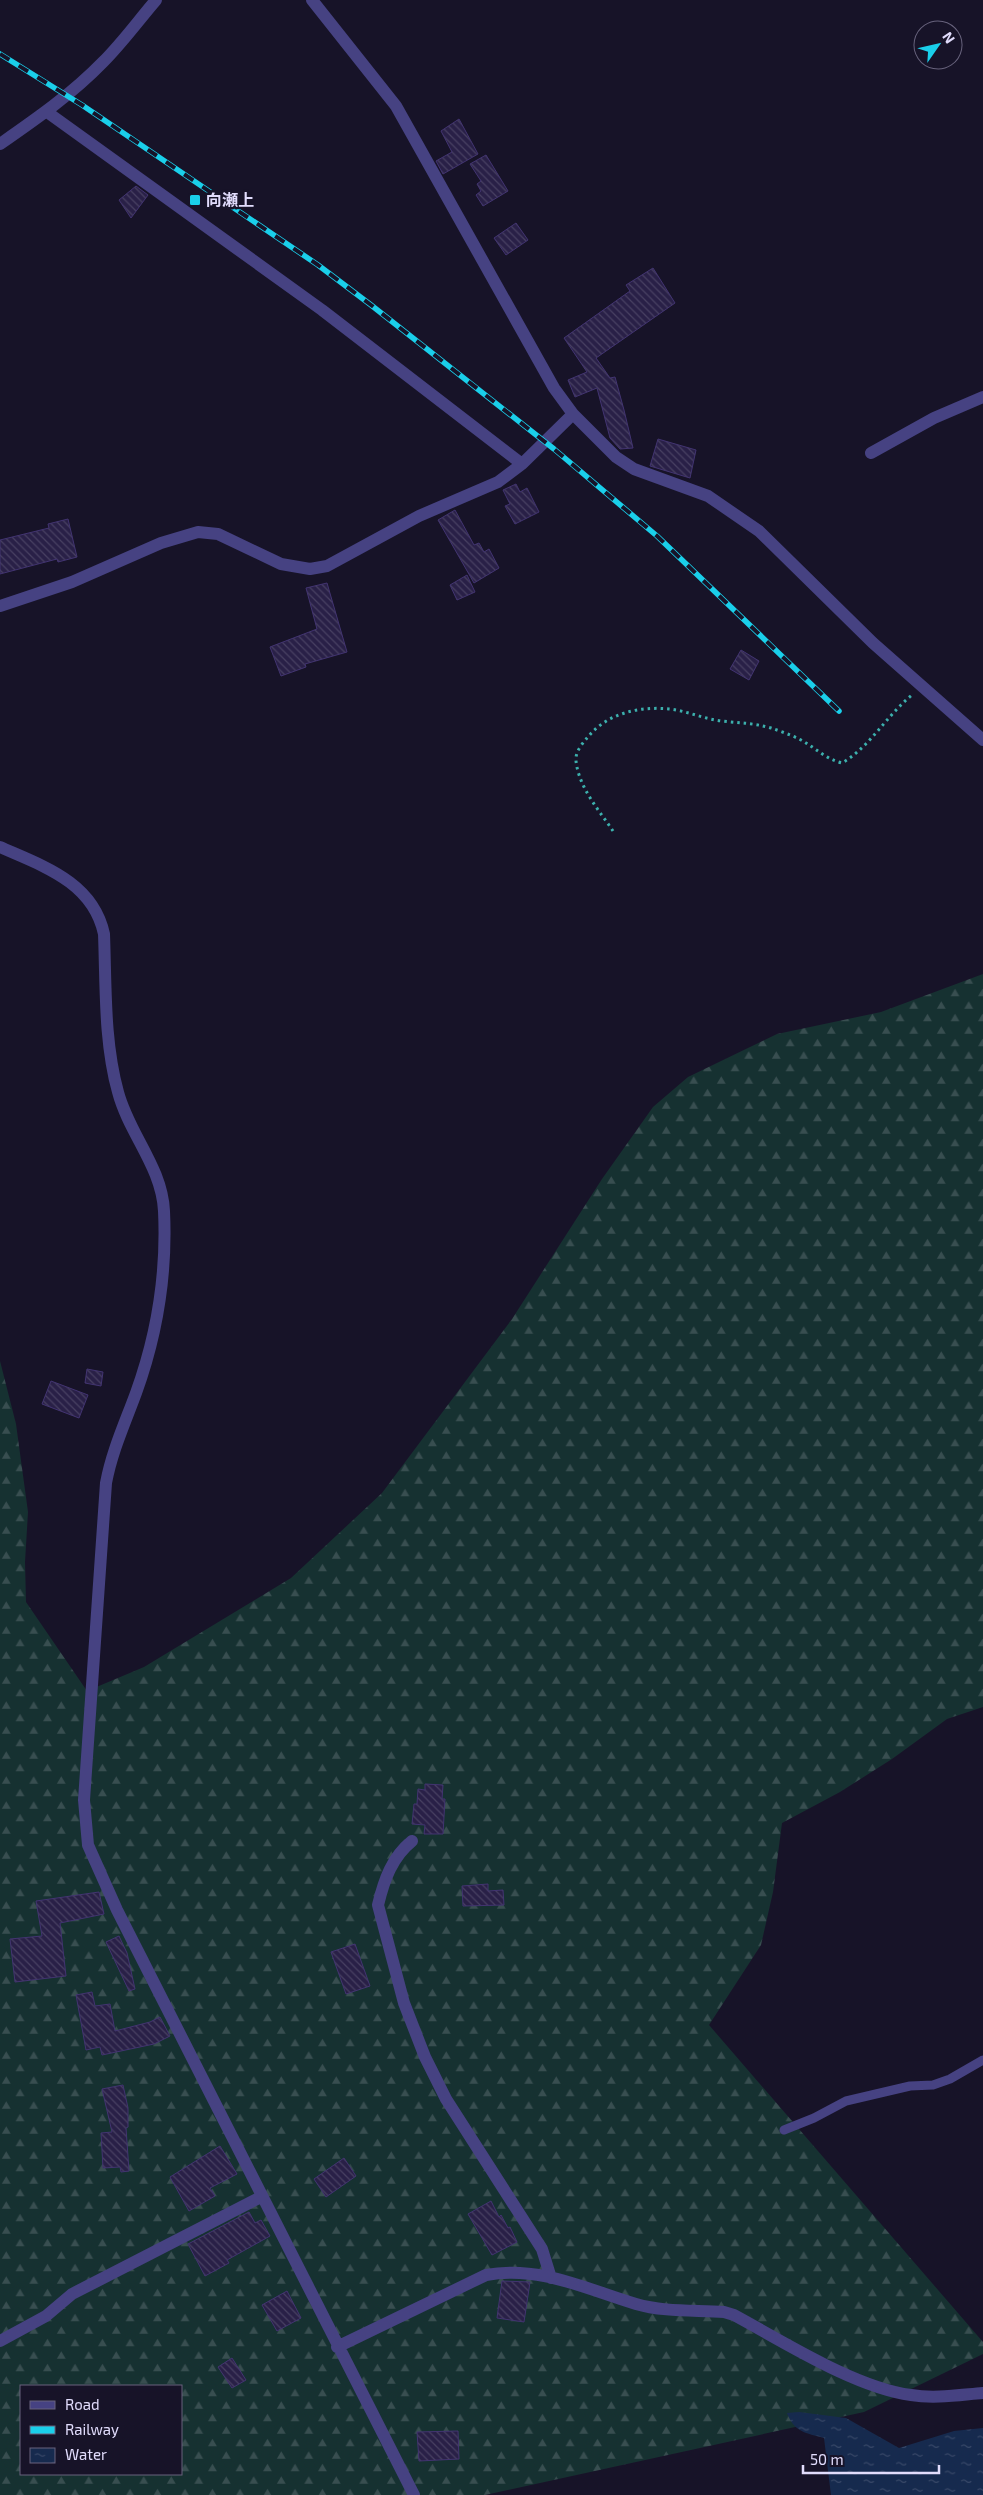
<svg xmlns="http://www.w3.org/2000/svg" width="983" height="2495" font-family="'Exo 2','Noto Sans JP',sans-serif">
	<defs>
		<pattern id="forest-firs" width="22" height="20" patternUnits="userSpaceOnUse" patternTransform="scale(1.25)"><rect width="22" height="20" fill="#163131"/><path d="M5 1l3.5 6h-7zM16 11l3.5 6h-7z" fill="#384e50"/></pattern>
		<pattern id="water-ripples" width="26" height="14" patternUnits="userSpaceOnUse" patternTransform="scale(1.25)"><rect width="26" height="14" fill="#162a4e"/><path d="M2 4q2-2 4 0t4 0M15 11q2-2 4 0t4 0" fill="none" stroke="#384868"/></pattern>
		<pattern id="building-back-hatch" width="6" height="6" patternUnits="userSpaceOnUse" patternTransform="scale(1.25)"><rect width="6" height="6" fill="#292047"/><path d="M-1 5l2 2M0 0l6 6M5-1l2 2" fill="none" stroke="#484062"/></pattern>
	</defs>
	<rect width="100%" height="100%" fill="#171328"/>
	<path fill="url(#forest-firs)" fill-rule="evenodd" d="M 983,974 L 983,1707 L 947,1719 L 892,1759 L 840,1792 L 782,1823 L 773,1892 L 761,1945 L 709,2025 L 983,2342 L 983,2354 L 864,2412 L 485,2495 L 0,2495 L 0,1361 L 16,1424 L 28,1512 L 25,1562 L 26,1602 L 87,1691 L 144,1667 L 291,1578 L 382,1493 L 512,1319 L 602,1179 L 653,1107 L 688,1077 L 777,1034 L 881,1012 ZM 21,2386 L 181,2386 L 181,2474 L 21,2474 Z"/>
	<path fill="url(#water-ripples)" d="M 799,2412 L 846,2418 L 899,2448 L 954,2431 L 983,2428 L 983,2495 L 831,2495 L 824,2438 C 806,2433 794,2432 787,2413 Z"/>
	<path fill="url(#building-back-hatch)" stroke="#423471" d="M 459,119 L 478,154 L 443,174 L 436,161 L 452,152 L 441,131 Z
		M 486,155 L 508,191 L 483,206 L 476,195 L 481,191 L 477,184 L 481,181 L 470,164 Z
		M 136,186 L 148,195 L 131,218 L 119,200 Z
		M 516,223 L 528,240 L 506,255 L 494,238 Z
		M 653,268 L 675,303 L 596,358 L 610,378 L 615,377 L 624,410 L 633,448 L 620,449 L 610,438 L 597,388 L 575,397 L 568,380 L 587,372 L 564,338 L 630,291 L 626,285 Z
		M 658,439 L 696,450 L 690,478 L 650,466 Z
		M 516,484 L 520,492 L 527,488 L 539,512 L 515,524 L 505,506 L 510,504 L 503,490 Z
		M 455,510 L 474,545 L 479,543 L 484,552 L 489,549 L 499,568 L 474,583 L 438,520 Z
		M 68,519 L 77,557 L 58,562 L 57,559 L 0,574 L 0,540 L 49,528 L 48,524 Z
		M 467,575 L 475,592 L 457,600 L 450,585 Z
		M 327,583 L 347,652 L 305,664 L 306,667 L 281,676 L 270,647 L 317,629 L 306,588 Z
		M 741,650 L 759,661 L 749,680 L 730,669 Z
		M 87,1369 L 103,1372 L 101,1386 L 85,1383 Z
		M 51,1381 L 88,1395 L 79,1418 L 42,1404 Z
		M 425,1784 L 443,1785 L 442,1799 L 445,1799 L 443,1834 L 424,1834 L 425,1825 L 412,1824 L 414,1804 L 417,1804 L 418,1789 L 425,1790 Z
		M 488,1884 L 488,1891 L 503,1890 L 504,1905 L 463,1906 L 462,1886 Z
		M 99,1892 L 104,1914 L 60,1923 L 66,1976 L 15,1982 L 10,1939 L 42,1936 L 36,1901 Z
		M 119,1936 L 127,1953 L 135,1989 L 129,1991 L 106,1942 Z
		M 355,1944 L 370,1986 L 346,1994 L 331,1952 Z
		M 92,1992 L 95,2006 L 110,2004 L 115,2031 L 150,2022 L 160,2017 L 170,2036 L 154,2044 L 102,2055 L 100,2047 L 86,2050 L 76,1995 Z
		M 123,2085 L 128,2108 L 128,2127 L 126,2128 L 129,2171 L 121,2172 L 120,2167 L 103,2168 L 101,2133 L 112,2132 L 102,2089 Z
		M 220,2146 L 237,2174 L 210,2188 L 215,2196 L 189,2211 L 170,2177 Z
		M 344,2158 L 356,2176 L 326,2197 L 314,2179 Z
		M 491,2201 L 499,2217 L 501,2215 L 508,2228 L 510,2227 L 517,2242 L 492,2255 L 468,2214 Z
		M 249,2212 L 255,2223 L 261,2220 L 270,2236 L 227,2260 L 229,2263 L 205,2276 L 188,2244 Z
		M 502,2281 L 530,2282 L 524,2322 L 497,2318 Z
		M 287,2291 L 301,2318 L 277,2331 L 262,2305 Z
		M 232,2358 L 246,2380 L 232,2388 L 218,2367 Z
		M 458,2431 L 459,2459 L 419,2461 L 417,2432 Z"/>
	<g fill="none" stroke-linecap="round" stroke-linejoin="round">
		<path stroke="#3cb0ad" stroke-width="3" stroke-dasharray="2.5 4" stroke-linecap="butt" d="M 613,831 C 599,810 579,788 576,761 C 575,752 582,744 587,738 C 607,713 639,706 670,709 C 687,711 704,719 722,721 C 739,723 754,723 771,728 C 780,731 791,735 799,739 C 815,747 825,759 842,763 C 870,747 886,716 912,695"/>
		<path stroke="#464282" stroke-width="9" d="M 784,2130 L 814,2118 L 846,2101 L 910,2086 L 933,2085 L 950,2079 L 983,2060"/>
		<path stroke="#464282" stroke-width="12" d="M 312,0 L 396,106 L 554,388 L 573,414 L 616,457 L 634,469 L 708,496 L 759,531 L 873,643 L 983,740
			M 47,112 L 322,310 L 522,464
			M 0,144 C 36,119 72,94 103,62 C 122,43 138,21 156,0
			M 871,453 L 934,418 L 983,397
			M 0,606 L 72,582 L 161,543 L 198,532 L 218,534 L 281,564 L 310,569 L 327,566 L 419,516 L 498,482 L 522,464 L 573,414
			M 0,847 C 43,866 93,882 104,934 C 106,986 104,1042 118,1092 C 129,1134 162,1167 164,1211 C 167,1273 157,1335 136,1393 C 125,1423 112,1451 106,1483 L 84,1800 L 88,1845 L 117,1910 L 414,2495
			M 412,1841 C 392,1857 384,1880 378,1905 L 404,2003 L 425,2057 L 446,2099 L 542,2249 L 551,2278
			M 0,2341 L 46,2316 L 72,2294 L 261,2197
			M 337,2347 L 486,2275 C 539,2265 586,2289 636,2304 C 663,2312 695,2310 724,2312 L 734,2315 C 784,2342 856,2388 911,2395 C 934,2399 959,2395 983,2393"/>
		<g stroke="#1acfea" stroke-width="5.5">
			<path id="rail" d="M 0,54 L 82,105 L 318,265 L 371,305 L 554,449 L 657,536 L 839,711"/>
		</g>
		<use href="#rail" stroke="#171328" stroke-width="4" stroke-dasharray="11" stroke-linecap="butt"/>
	</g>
	<rect fill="#1acfea" stroke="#171328" stroke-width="2" x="189" y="194" width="12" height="12" rx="2.5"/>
	<g text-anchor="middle" stroke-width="5" stroke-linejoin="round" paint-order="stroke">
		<g font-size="16" font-weight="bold" fill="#e1dcfc" stroke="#171328" text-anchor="start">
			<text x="206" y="206">向瀬上</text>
		</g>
	</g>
	<rect x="20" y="2385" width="162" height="90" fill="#171328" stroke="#68637d"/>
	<rect x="30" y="2401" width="25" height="8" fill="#464282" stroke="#68637d"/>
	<text x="65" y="2410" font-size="15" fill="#e1dcfc">Road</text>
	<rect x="30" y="2426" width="25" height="8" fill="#1acfea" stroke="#68637d"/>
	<text x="65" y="2435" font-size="15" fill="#e1dcfc">Railway</text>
	<rect x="30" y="2448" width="25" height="15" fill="url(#water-ripples)" stroke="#68637d"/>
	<text x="65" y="2460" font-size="15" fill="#e1dcfc">Water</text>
	<g transform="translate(938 45) rotate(56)"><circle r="24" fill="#171328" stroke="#68637d"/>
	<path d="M0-4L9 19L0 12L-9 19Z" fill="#1acfea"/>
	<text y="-8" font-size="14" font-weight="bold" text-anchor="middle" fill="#e1dcfc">N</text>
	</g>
	<path d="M803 2465v8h136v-8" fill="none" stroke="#e1dcfc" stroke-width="2.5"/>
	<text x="810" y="2465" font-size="15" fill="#e1dcfc" stroke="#171328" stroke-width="4" paint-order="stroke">50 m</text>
</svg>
